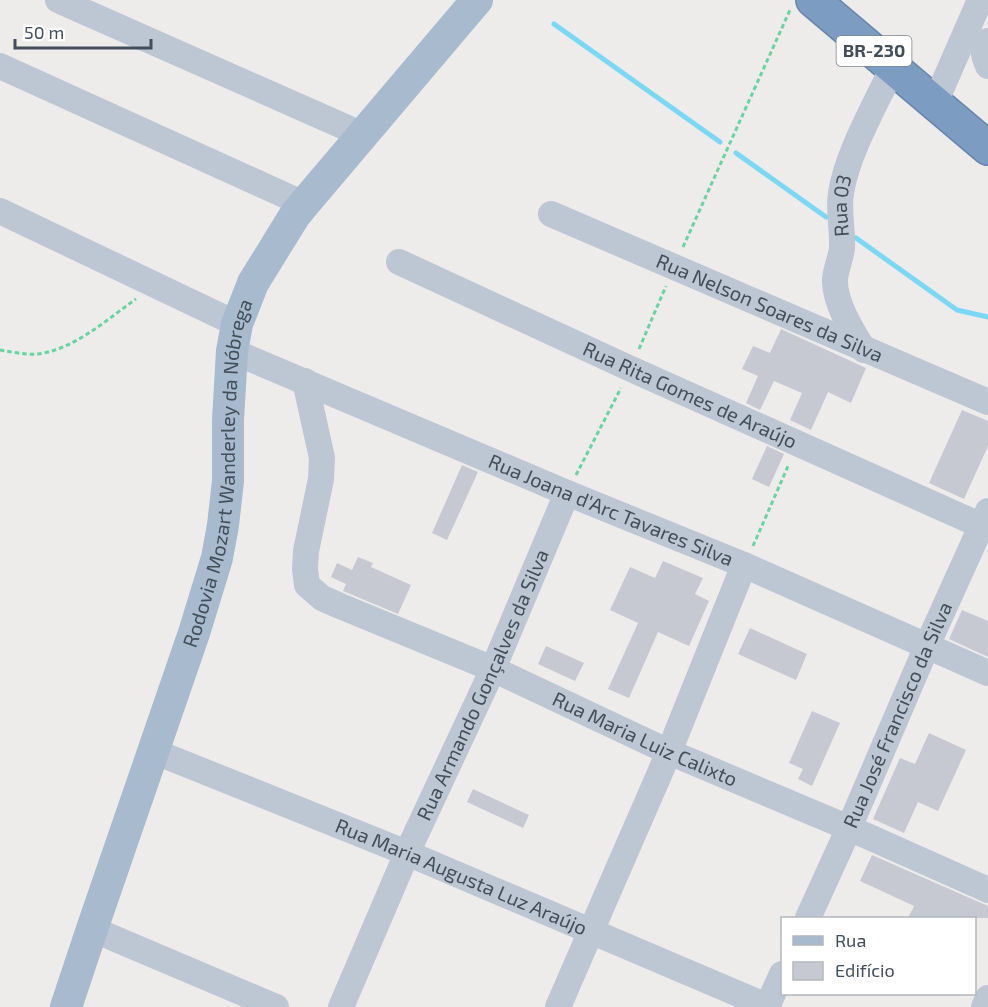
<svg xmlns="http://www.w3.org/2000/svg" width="988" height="1007" font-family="'Exo 2',sans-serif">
	<rect width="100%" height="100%" fill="#eeebeb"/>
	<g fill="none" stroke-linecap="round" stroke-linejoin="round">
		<path stroke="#7ad8f5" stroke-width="5" d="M 554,24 L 720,142
			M 736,153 L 826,217
			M 856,238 L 957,310 L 988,317"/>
	</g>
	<path fill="#c6c9d2" d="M 781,329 L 866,368 L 851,403 L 828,392 L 811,430 L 790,420 L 802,393 L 774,381 L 760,410 L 746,403 L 758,376 L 742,369 L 753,346 L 770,353 Z
		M 962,410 L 988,421 L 988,446 L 964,499 L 929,483 Z
		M 767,446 L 784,454 L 769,487 L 752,479 Z
		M 462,465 L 478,472 L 447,540 L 432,533 Z
		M 358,557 L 373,563 L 371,567 L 411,585 L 398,614 L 343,591 L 346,584 L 331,577 L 337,563 L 352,570 Z
		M 663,561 L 703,578 L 695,594 L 709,601 L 689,646 L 658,632 L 629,698 L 608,689 L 638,623 L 610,610 L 630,567 L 655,578 Z
		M 962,610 L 988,621 L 988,657 L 949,639 Z
		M 750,628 L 807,654 L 796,680 L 738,654 Z
		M 546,646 L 584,663 L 575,681 L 538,664 Z
		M 812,711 L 840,723 L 812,786 L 798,779 L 803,769 L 789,763 Z
		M 929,733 L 966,750 L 938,811 L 918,802 L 904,833 L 873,819 L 900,758 L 915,764 Z
		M 473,789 L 529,815 L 523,828 L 467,802 Z
		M 872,855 L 988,906 L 988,918 L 908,918 L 914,906 L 860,881 Z"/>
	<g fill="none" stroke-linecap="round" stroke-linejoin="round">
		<g stroke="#6886ac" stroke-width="36">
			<path id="highway" d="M 813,0 L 988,148"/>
		</g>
		<path stroke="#67d4a1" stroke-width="3" stroke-dasharray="4.5 3" stroke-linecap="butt" d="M 683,247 L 790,10
			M 639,349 L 666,286
			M 0,350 C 12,352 26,355 38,354 C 75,349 106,320 136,299
			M 576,475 L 621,388
			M 753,546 L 789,464"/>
		<g stroke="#bcc7d3" stroke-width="26">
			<path d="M 58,0 L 363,135"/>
			<path d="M 988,41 C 981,50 984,56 988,66"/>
			<path d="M 0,66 L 304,204"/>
			<path d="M 935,103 L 980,0"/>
			<path d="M 0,211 L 237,324"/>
			<path id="s1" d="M 551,214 L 988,402"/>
			<path id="s2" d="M 399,262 L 631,369 L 982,526"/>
			<path id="s3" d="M 864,350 C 852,331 834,302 835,279 C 836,268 841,258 842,248 C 843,229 838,212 841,193 C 847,153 876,104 893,67"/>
			<path id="s4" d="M 232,351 L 567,493 L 744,565 L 988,673"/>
			<path id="s5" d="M 305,381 L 322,458 L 321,479 L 306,551 L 305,569 L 307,585 L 322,598 L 340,606 L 493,669 L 669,752 L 849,828 L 988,890"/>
			<path id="s6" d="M 153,751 L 407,853 L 769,1007"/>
			<path id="s7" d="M 808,918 L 849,828 L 927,646 L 988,511"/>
			<path d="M 92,929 L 276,1007"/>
			<path id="s8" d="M 341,1007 L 407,853 L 493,669 L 567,493"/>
			<path d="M 558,1007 L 669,752 L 744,565"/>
			<path d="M 767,1007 L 782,974"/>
			<path d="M 984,1007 L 988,998"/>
		</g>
		<path stroke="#a7bace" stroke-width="32" id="s9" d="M 66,1007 L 92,929 L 194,633 L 217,558 L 223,525 L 228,481 L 228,420 L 232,351 L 237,324 L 253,283 L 295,215 L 304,204 L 477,0"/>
		<use href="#highway" stroke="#7c9cc1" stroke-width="33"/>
	</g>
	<g text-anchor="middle" stroke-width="6" stroke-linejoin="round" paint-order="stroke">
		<rect fill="#fff" stroke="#7b838c" stroke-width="1.5" x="836.5" y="36" width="75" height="30" rx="4.5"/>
		<g font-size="18" font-weight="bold" fill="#424e5a">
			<text x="874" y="57">BR-230</text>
		</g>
		<g font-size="20" fill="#424e5a" stroke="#fff">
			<text dy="7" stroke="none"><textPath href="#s3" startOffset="152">Rua 03</textPath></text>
			<text dy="7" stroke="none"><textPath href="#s1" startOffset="238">Rua Nelson Soares da Silva</textPath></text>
			<text dy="7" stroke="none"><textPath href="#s2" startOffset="320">Rua Rita Gomes de Araújo</textPath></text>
			<text dy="7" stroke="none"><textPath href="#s9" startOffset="558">Rodovia Mozart Wanderley da Nóbrega</textPath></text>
			<text dy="7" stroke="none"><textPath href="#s4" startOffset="411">Rua Joana d'Arc Tavares Silva</textPath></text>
			<text dy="7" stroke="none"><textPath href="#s8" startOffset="352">Rua Armando Gonçalves da Silva</textPath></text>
			<text dy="7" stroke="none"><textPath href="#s7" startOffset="222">Rua José Francisco da Silva</textPath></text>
			<text dy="7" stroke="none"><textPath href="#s5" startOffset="580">Rua Maria Luiz Calixto</textPath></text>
			<text dy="7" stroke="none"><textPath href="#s6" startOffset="333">Rua Maria Augusta Luz Araújo</textPath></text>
		</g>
	</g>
	<rect x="781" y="917" width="195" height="78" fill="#ffffff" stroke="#b3b8bd" stroke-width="1.5"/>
	<rect x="793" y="936" width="30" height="9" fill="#a7bace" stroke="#b3b8bd" stroke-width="1.5"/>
	<text x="835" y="947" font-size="18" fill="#424e5a">Rua</text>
	<rect x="793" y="962" width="30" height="18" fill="#c6c9d2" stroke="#b3b8bd" stroke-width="1.5"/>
	<text x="835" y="977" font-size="18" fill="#424e5a">Edifício</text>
	<path d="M15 39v9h136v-9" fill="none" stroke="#424e5a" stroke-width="3"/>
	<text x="24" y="39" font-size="18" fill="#424e5a" stroke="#ffffff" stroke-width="4.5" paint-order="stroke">50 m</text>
</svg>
